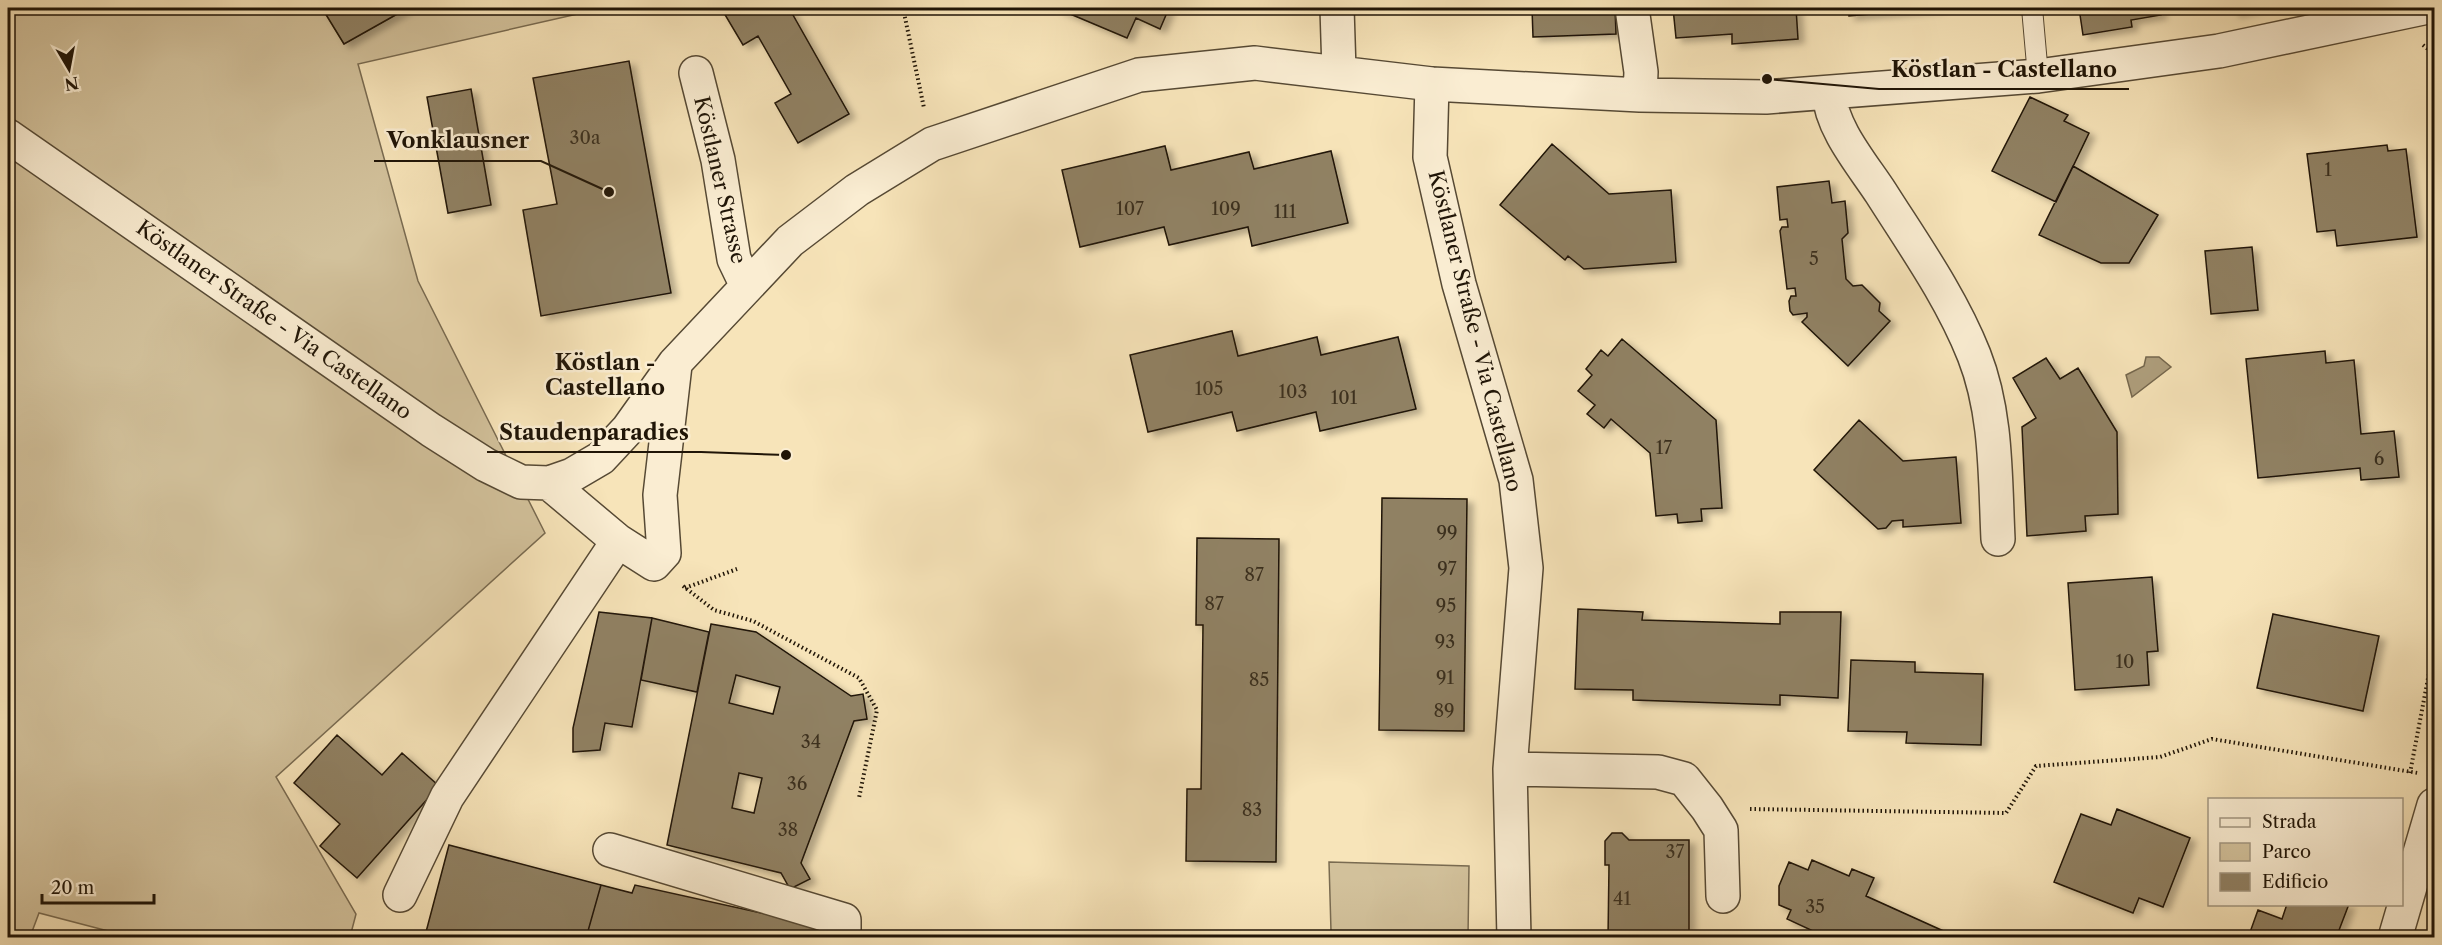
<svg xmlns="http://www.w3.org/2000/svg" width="2442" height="945" font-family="'Libre Caslon Text',serif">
	<defs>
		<filter id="shadow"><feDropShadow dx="6" dy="4" stdDeviation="3" flood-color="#0004"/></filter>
	</defs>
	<rect width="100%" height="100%" fill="#f7e4b9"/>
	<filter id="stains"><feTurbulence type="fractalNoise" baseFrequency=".00333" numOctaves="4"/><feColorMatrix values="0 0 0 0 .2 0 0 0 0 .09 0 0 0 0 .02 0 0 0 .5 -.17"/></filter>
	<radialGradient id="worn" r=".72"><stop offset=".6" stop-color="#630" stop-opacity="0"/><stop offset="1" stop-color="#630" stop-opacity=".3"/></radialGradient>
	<path fill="#d2c19b" stroke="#796b51" stroke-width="1.5" d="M 8,8 L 322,8 L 344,44 L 408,8 L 604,8 L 358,64 L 418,281 L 545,533 L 276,777 L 356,914 L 350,937 L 131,937 L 39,913 L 30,937 L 8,937 Z
		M 1329,862 L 1469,866 L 1468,937 L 1367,938 L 1366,934 L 1331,931 Z"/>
	<path fill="#ae9e7c" stroke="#75674d" stroke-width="1.5" d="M 2146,357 L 2159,357 L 2171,367 L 2132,397 L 2126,375 L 2144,366 Z"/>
	<path fill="#908164" stroke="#201507" stroke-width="1.5" fill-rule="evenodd" filter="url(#shadow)" d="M 322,8 L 408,8 L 344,44 Z
		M 721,8 L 789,8 L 849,114 L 798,143 L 775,103 L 791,94 L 758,36 L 743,45 Z
		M 1056,8 L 1169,8 L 1160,29 L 1136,18 L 1127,38 Z
		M 1532,8 L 1615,8 L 1616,34 L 1533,37 Z
		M 1673,8 L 1796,8 L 1798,39 L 1732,44 L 1732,34 L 1676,38 Z
		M 1849,8 L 1940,8 L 1849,16 Z
		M 2079,8 L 2160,8 L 2161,15 L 2131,20 L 2132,27 L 2083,35 Z
		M 2233,8 L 2257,8 L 2234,13 Z
		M 629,61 L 671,293 L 541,316 L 523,210 L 557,204 L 533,78 Z
		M 471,89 L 491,205 L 448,213 L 427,97 Z
		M 2030,97 L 2068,115 L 2064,121 L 2089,133 L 2056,202 L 1992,171 Z
		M 1552,144 L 1609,194 L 1671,190 L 1676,262 L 1584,269 L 1568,256 L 1565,260 L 1500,205 Z
		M 2387,145 L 2388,151 L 2406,149 L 2417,237 L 2337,246 L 2335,230 L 2317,232 L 2307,154 Z
		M 1165,146 L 1171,170 L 1249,152 L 1254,169 L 1331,151 L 1348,223 L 1252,246 L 1248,227 L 1169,245 L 1164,227 L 1080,247 L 1062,170 Z
		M 2073,166 L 2158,215 L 2129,263 L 2101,263 L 2039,235 Z
		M 1829,181 L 1832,203 L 1845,201 L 1848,233 L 1842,239 L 1846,279 L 1853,286 L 1862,285 L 1880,303 L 1879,311 L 1890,321 L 1848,366 L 1802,322 L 1807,317 L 1807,313 L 1793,315 L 1790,311 L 1789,301 L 1791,296 L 1796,296 L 1795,288 L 1787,289 L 1780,231 L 1782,227 L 1788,227 L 1787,219 L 1780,220 L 1777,187 Z
		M 2252,247 L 2258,310 L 2211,314 L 2205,251 Z
		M 1232,331 L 1238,356 L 1317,337 L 1321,355 L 1398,337 L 1416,409 L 1320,431 L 1316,412 L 1237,431 L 1232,412 L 1148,432 L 1130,355 Z
		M 1622,339 L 1716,420 L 1722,508 L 1701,509 L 1702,521 L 1678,523 L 1677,514 L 1656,516 L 1650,453 L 1611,419 L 1604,428 L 1587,414 L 1595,405 L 1578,391 L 1592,375 L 1586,369 L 1601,350 L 1608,356 Z
		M 2325,351 L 2326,363 L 2354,360 L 2361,434 L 2394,431 L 2399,477 L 2361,480 L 2360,468 L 2258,478 L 2246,359 Z
		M 2046,358 L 2060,379 L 2078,368 L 2117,432 L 2118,514 L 2085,516 L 2086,531 L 2027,536 L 2022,427 L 2036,418 L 2013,378 Z
		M 1859,420 L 1903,461 L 1956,457 L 1961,523 L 1903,527 L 1903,520 L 1892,521 L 1886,528 L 1878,529 L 1814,470 Z
		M 1382,498 L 1467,499 L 1464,731 L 1379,730 Z
		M 1197,538 L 1279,539 L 1276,862 L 1186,861 L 1187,789 L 1201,789 L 1203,625 L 1196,625 Z
		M 2152,577 L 2158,651 L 2147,652 L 2149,685 L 2075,690 L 2068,583 Z
		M 1578,609 L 1643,612 L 1642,620 L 1780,624 L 1780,612 L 1841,612 L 1838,698 L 1780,695 L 1780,705 L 1633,700 L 1633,690 L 1575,689 Z
		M 599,612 L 652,618 L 632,727 L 605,723 L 600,750 L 573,752 L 573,728 Z
		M 2273,614 L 2379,636 L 2363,711 L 2257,688 Z
		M 652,618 L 709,632 L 697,692 L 641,680 Z
		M 711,624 L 756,632 L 851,696 L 863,694 L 867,719 L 854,721 L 801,863 L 810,879 L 790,889 L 781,873 L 667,845 ZM 736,675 L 780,687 L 773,714 L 729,703 ZM 739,773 L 762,778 L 754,813 L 732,808 Z
		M 1851,660 L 1915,662 L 1915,672 L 1983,674 L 1981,745 L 1906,743 L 1907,732 L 1848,731 Z
		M 337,735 L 382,775 L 402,753 L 439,786 L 357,878 L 320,846 L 340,824 L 294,783 Z
		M 2117,809 L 2190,838 L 2163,907 L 2139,898 L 2133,913 L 2054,882 L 2081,814 L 2111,825 Z
		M 1612,833 L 1622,833 L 1629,840 L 1689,840 L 1689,938 L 1608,938 L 1609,865 L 1605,865 L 1605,841 Z
		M 449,845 L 601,885 L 586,938 L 447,938 L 426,932 Z
		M 1812,860 L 1849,876 L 1852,869 L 1874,878 L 1866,896 L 1959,938 L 1828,938 L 1787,919 L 1791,910 L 1779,905 L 1779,886 L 1789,862 L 1808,870 Z
		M 601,885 L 632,893 L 635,885 L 820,926 L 817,938 L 586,938 Z
		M 2287,904 L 2349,904 L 2336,938 L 2256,938 L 2249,935 L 2258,910 L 2282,919 Z"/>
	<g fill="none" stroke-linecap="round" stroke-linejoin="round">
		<g stroke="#564934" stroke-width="22">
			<path id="service" d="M 2032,8 L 2038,76"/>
		</g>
		<g stroke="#564934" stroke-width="36">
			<path id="minor" d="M 1337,8 L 1339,71
				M 1632,8 L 1641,72 L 1640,95
				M 696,73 L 718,160 L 734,259 L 747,286
				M 1432,84 L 1430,157 L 1459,284 L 1516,480 L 1526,568 L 1510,769 L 1514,938
				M 1829,93 C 1831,128 1862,164 1881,193 C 1914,245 1951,297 1974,355 C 1997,413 1995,477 1998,539
				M 8,136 L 431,430 L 486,465 L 521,482 L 549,483 L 572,475 L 601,458 L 628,429 L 675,363 L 790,241 L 857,190 L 932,144 L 1139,75 L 1255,63 L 1432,84 L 1640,95 L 1766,97 L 2038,76 L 2219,51 L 2423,8
				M 618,541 L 654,564 L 664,553 L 660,495 L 675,365
				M 1510,769 L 1658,772 L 1684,779 L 1707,808 L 1721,830 L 1723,896
				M 610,850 L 844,920 L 844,938
				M 400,895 L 447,797 L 618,541 L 549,483"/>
		</g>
		<g stroke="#564934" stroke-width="36">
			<path id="tertiary" d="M 2395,938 L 2434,805"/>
		</g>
		<path stroke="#201507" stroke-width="4" stroke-dasharray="1.5 3" stroke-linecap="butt" d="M 903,8 L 924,108
			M 2423,45 L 2434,54
			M 683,586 L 714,610 L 753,621 L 859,678 L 877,710 L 859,798
			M 685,588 L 737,569
			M 2410,773 L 2434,647
			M 1750,809 L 2006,813 L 2036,766 L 2160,757 L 2212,739 L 2418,773"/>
		<use href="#service" stroke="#faedd2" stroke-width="20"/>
		<use href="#minor" stroke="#faedd2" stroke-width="33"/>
		<use href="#tertiary" stroke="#faedd2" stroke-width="33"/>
	</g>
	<g text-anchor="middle" stroke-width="5" stroke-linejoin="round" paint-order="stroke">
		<g font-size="18" fill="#3c301e">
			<text x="585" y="144">30a</text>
			<text x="2328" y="176">1</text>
			<text x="1130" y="215">107</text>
			<text x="1226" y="215">109</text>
			<text x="1285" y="218">111</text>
			<text x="1814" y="265">5</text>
			<text x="1209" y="395">105</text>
			<text x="1293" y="398">103</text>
			<text x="1344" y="404">101</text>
			<text x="1664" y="454">17</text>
			<text x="2379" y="465">6</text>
			<text x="1447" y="539">99</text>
			<text x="1447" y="575">97</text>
			<text x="1254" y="581">87</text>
			<text x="1214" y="610">87</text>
			<text x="1446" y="612">95</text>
			<text x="1445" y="648">93</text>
			<text x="2125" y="668">10</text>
			<text x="1445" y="684">91</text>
			<text x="1259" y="686">85</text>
			<text x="1444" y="717">89</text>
			<text x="811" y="748">34</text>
			<text x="797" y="790">36</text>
			<text x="1252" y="816">83</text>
			<text x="788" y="836">38</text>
			<text x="1675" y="858">37</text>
			<text x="1622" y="905">41</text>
			<text x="1815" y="913">35</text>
		</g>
		<g font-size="21" fill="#201507" stroke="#faedd2">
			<text transform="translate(720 180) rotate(77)" y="7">Köstlaner Strasse</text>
			<text transform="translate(274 320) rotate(35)" y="7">Köstlaner Straße - Via Castellano</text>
			<text transform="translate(1475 331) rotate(76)" y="7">Köstlaner Straße - Via Castellano</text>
		</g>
		<g font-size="22" font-weight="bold" fill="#201507" stroke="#faedd2">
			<text x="605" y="370">Köstlan -<tspan x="605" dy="25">Castellano</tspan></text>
		</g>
	</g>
	<path fill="none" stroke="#201507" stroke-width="2" d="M1767 79L1879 89H2129M609 192L541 161H374M786 455L701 452H487"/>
	<g fill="#201507" stroke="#faedd2" stroke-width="2">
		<circle cx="1767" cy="79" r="6"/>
		<circle cx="609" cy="192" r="6"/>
		<circle cx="786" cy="455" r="6"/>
	</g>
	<g font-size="22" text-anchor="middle" font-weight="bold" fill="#201507" stroke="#faedd2" stroke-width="5" stroke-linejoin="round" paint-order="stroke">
		<text x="2004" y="77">Köstlan - Castellano</text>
		<text x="458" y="148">Vonklausner</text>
		<text x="594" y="440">Staudenparadies</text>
	</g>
	<rect width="2442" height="945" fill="none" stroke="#f7e4b9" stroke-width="30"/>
	<rect x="9" y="9" width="2424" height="927" fill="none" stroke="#201507" stroke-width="3"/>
	<rect x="15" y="15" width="2412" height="915" fill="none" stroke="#201507" stroke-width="1.5"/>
	<rect x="2208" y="798" width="195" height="108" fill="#faedd2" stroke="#a39781" stroke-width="1.5"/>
	<rect x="2220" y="818" width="30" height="9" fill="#faedd2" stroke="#a39781" stroke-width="1.5"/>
	<text x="2262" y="828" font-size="18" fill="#201507">Strada</text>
	<rect x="2220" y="843" width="30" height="18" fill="#d2c19b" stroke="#a39781" stroke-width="1.5"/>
	<text x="2262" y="858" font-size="18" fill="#201507">Parco</text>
	<rect x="2220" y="873" width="30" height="18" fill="#908164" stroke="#a39781" stroke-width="1.5"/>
	<text x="2262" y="888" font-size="18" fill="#201507">Edificio</text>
	<g transform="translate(69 69) rotate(170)" stroke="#faedd2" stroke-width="4.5" paint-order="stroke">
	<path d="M0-4.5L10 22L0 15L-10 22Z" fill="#201507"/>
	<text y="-9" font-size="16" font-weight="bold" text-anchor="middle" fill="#201507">N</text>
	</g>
	<path d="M42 894v9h112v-9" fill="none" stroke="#201507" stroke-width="3"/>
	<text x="51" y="894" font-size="18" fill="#201507" stroke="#faedd2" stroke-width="4.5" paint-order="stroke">20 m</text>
	<rect width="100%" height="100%" filter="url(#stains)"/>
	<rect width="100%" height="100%" fill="url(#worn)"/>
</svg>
